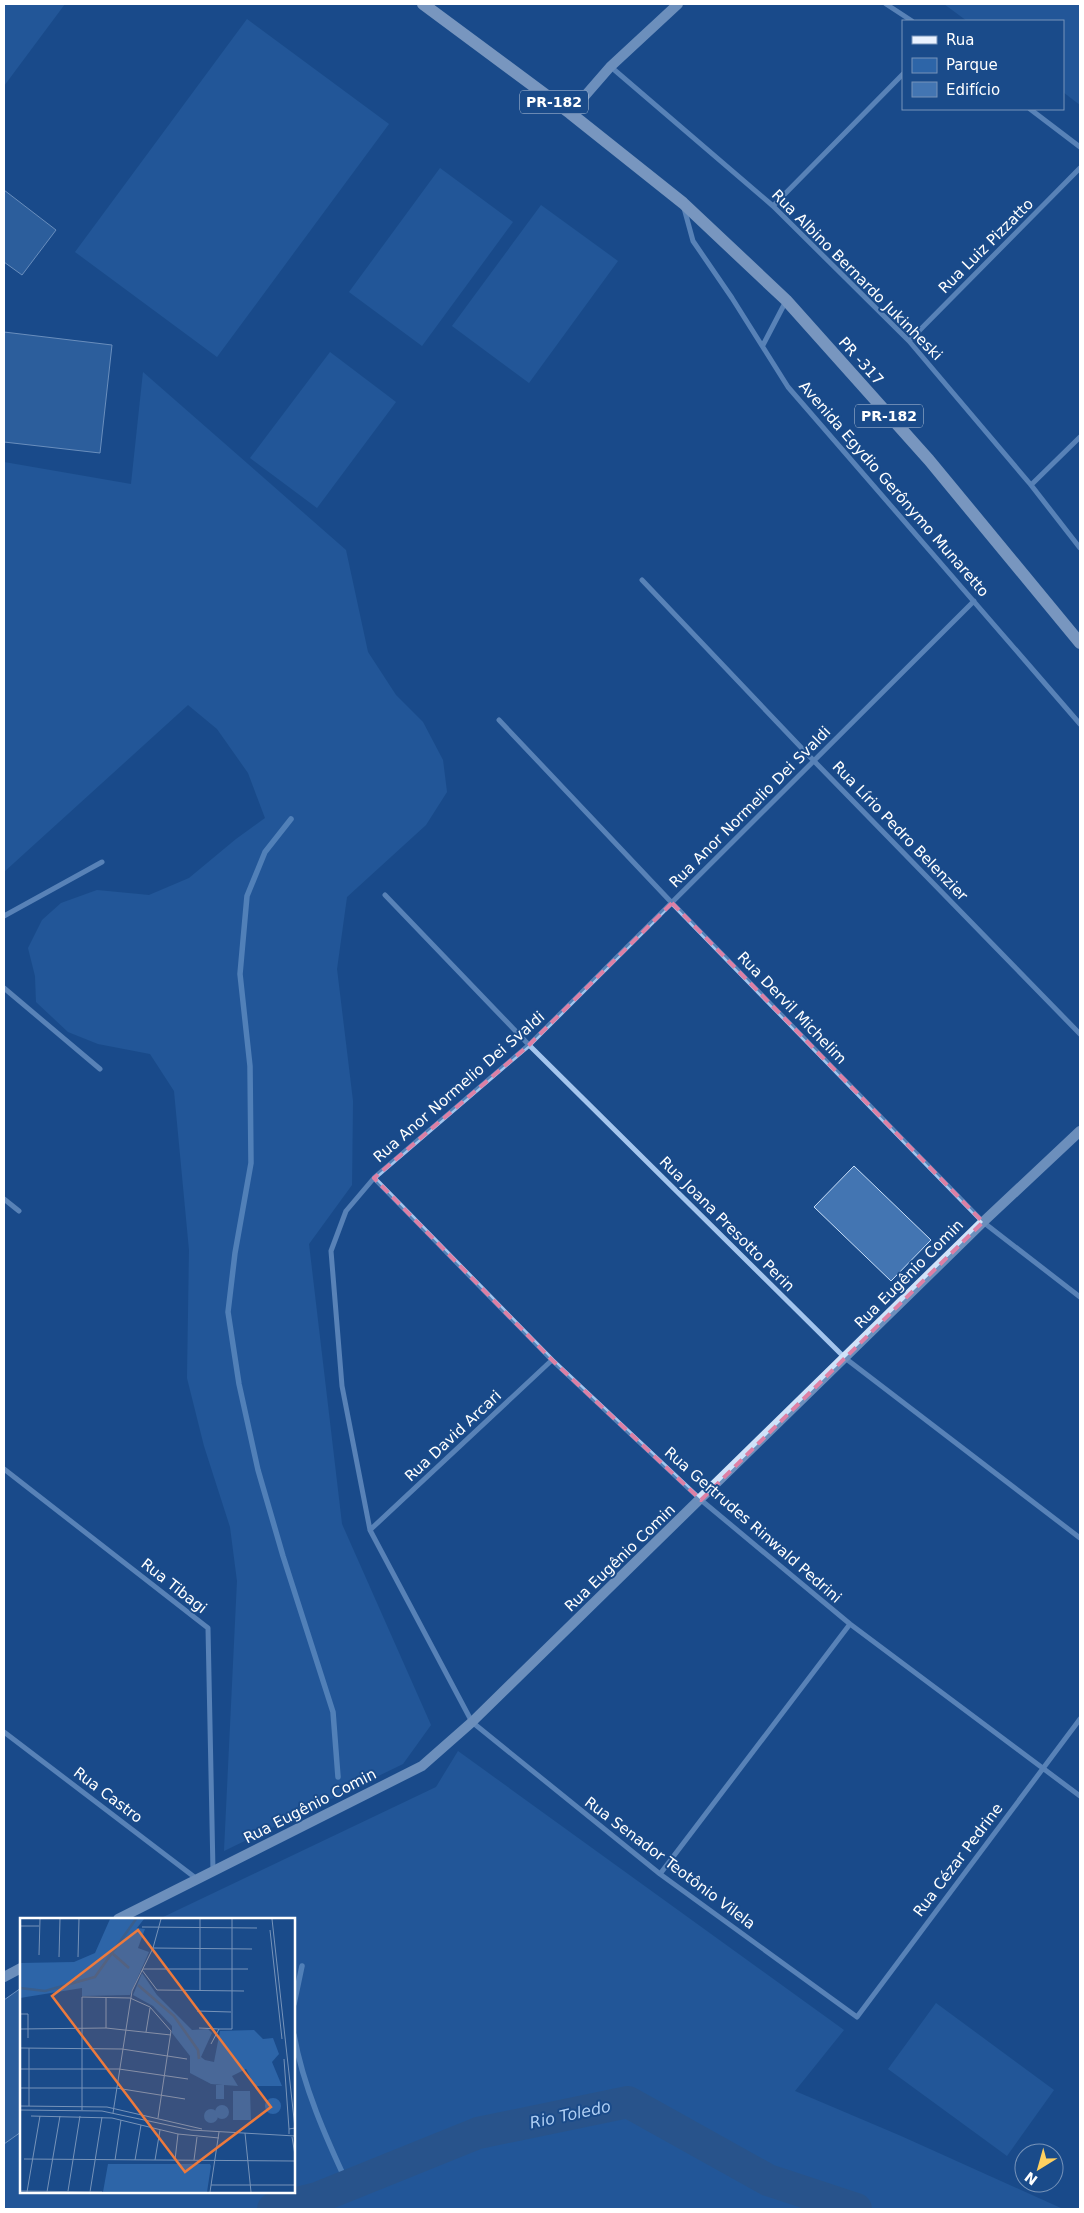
<svg xmlns="http://www.w3.org/2000/svg" width="1084" height="2213" font-family="'DejaVu Sans',sans-serif">
	<rect width="100%" height="100%" fill="#1a4b8a"/>
	<path fill="#2d65a8" d="M 4,4 L 65,4 L 4,86 Z
		M 944,4 L 1080,4 L 1080,105 L 1063,92 L 1063,21 L 967,21 Z
		M 247,19 L 389,124 L 217,357 L 75,252 Z
		M 440,168 L 513,222 L 422,346 L 349,292 Z
		M 541,205 L 618,261 L 529,383 L 452,326 Z
		M 330,352 L 396,402 L 317,508 L 250,458 Z
		M 143,372 L 346,550 L 368,652 L 396,695 L 423,722 L 443,760 L 447,792 L 426,825 L 347,897 L 337,969 L 353,1101 L 352,1185 L 309,1244 L 342,1524 L 431,1725 L 403,1764 L 224,1851 L 237,1581 L 230,1527 L 204,1446 L 187,1378 L 189,1250 L 174,1091 L 150,1054 L 98,1044 L 68,1032 L 36,1002 L 35,976 L 28,948 L 42,920 L 61,903 L 97,890 L 149,895 L 189,878 L 236,839 L 265,818 L 248,773 L 217,729 L 188,705 L 4,872 L 4,462 L 131,484 Z
		M 458,1751 L 844,2030 L 795,2091 L 901,2136 L 1063,2209 L 4,2209 L 4,2144 L 21,2132 L 21,2192 L 294,2192 L 294,1919 L 159,1919 L 436,1787 Z
		M 936,2003 L 1054,2090 L 1007,2156 L 888,2069 Z"/>
	<g fill="none" stroke-linecap="round" stroke-linejoin="round">
		<path stroke="#96c0ef" stroke-width="5.5" d="M 291,819 L 265,852 L 247,896 L 240,974 L 250,1066 L 251,1163 L 235,1253 L 228,1312 L 239,1384 L 258,1470 L 283,1556 L 333,1712 L 338,1777
			M 294,2004 L 302,1966
			M 294,2035 C 303,2086 326,2138 348,2185"/>
		<path stroke="#3a5e8c" stroke-width="32" d="M 273,2209 L 317,2198 L 478,2133 L 628,2102 L 768,2180 L 856,2209"/>
	</g>
	<path fill="#4375b2" stroke="#c9dff9" d="M 4,190 L 56,230 L 22,275 L 4,262 Z
		M 4,332 L 112,345 L 100,453 L 4,442 Z
		M 854,1166 L 931,1240 L 891,1281 L 814,1207 Z
		M 21,1988 L 21,2132 L 4,2144 L 4,2000 Z"/>
	<g fill="none" stroke-linecap="round" stroke-linejoin="round">
		<path stroke="#a4c5ed" stroke-width="5" d="M 886,4 L 912,21
			M 611,67 L 773,206 L 909,341 L 1031,485 L 1080,548
			M 1030,109 L 1080,147
			M 773,206 L 903,74
			M 684,208 L 693,241 L 732,298 L 788,387 L 1080,724
			M 909,341 L 1080,168
			M 763,345 L 786,301
			M 1031,485 L 1080,437
			M 642,580 L 814,761 L 1080,1034
			M 974,601 L 529,1045 L 374,1178 L 346,1211 L 331,1251 L 342,1386 L 370,1530 L 472,1722 L 660,1874 L 857,2017 L 1080,1719
			M 499,720 L 672,903 L 983,1222 L 1080,1297
			M 385,895 L 529,1045 L 845,1358 L 1080,1538
			M 4,916 L 102,862
			M 4,988 L 100,1069
			M 374,1178 L 552,1360 L 701,1500 L 850,1624 L 1080,1796
			M 4,1199 L 19,1211
			M 4,1469 L 208,1628 L 213,1871
			M 370,1530 L 552,1360
			M 4,1732 L 197,1879
			M 660,1874 L 850,1624"/>
		<path stroke="#d0e2f9" stroke-width="10" d="M 570,113 L 610,67 L 678,4
			M 118,1919 L 422,1766 L 472,1722 L 983,1222 L 1080,1131
			M 4,1977 L 21,1968"/>
		<path stroke="#eaf2ff" stroke-width="12" d="M 423,4 L 570,113 L 683,203 L 786,300 L 929,460 L 1080,643"/>
	</g>
	<path d="M0 0H1084V2213H0ZM 672,903 L 983,1222 L 701,1500 L 552,1360 L 374,1178 L 529,1045 Z" fill="#1a4b8a" fill-opacity=".55" fill-rule="evenodd"/>
	<path fill="none" stroke="#dd80a5" stroke-width="4" stroke-dasharray="10 6" stroke-linejoin="round" d="M 672,903 L 983,1222 L 701,1500 L 552,1360 L 374,1178 L 529,1045 Z"/>
	<g text-anchor="middle" stroke-width="4" stroke-linejoin="round" paint-order="stroke">
		<g fill="#1a4b8a" stroke="#bac9dc" stroke-width="1">
			<rect x="520" y="90.5" width="68" height="23" rx="4"/>
			<rect x="855" y="404.5" width="68" height="23" rx="4"/>
		</g>
		<g font-size="14" font-weight="bold" fill="#fff">
			<text x="554" y="107">PR-182</text>
			<text x="889" y="421">PR-182</text>
		</g>
		<g font-size="15" fill="#fff" stroke="#1a4b8a">
			<text transform="translate(986 246) rotate(-45)" y="5">Rua Luiz Pizzatto</text>
			<text transform="translate(857 275) rotate(45)" y="5">Rua Albino Bernardo Jukinheski</text>
			<text transform="translate(861 361) rotate(48)" y="5">PR -317</text>
			<text transform="translate(894 489) rotate(49)" y="5">Avenida Egydio Gerônymo Munaretto</text>
			<text transform="translate(750 807) rotate(-45)" y="5">Rua Anor Normelio Dei Svaldi</text>
			<text transform="translate(900 831) rotate(46)" y="5">Rua Lírio Pedro Belenzier</text>
			<text transform="translate(792 1008) rotate(46)" y="5">Rua Dervil Michelim</text>
			<text transform="translate(459 1087) rotate(-41)" y="5">Rua Anor Normelio Dei Svaldi</text>
			<text transform="translate(727 1224) rotate(45)" y="5">Rua Joana Presotto Perin</text>
			<text transform="translate(909 1274) rotate(-45)" y="5">Rua Eugênio Comin</text>
			<text transform="translate(453 1436) rotate(-43)" y="5">Rua David Arcari</text>
			<text transform="translate(753 1525) rotate(41)" y="5">Rua Gertrudes Rinwald Pedrini</text>
			<text transform="translate(620 1558) rotate(-44)" y="5">Rua Eugênio Comin</text>
			<text transform="translate(174 1586) rotate(38)" y="5">Rua Tibagi</text>
			<text transform="translate(108 1795) rotate(37)" y="5">Rua Castro</text>
			<text transform="translate(310 1806) rotate(-27)" y="5">Rua Eugênio Comin</text>
			<text transform="translate(958 1860) rotate(-53)" y="5">Rua Cézar Pedrine</text>
			<text transform="translate(670 1863) rotate(37)" y="5">Rua Senador Teotônio Vilela</text>
		</g>
		<g font-size="16" font-style="italic" fill="#afcff4" stroke="#1a4b8a">
			<text transform="translate(570 2114) rotate(-12)" y="6">Rio Toledo</text>
		</g>
	</g>
	<g transform="translate(20 1918)">
		<rect width="275" height="275" fill="#1a4b8a"/>
		<path d="M 90,1 L 124,1 L 117,10 L 125,11 L 118,30 L 129,34 L 110,77 L 62,78 L 62,70 L 0,80 L 0,45 L 54,44 L 75,35 ZM 122,55 L 137,77 L 172,112 L 188,111 L 192,115 L 181,139 L 185,142 L 194,144 L 200,113 L 234,112 L 243,121 L 253,120 L 259,136 L 252,144 L 262,168 L 235,168 L 226,151 L 212,158 L 218,168 L 204,167 L 204,181 L 196,181 L 196,167 L 203,167 L 191,166 L 170,155 L 170,138 L 152,115 L 152,108 L 133,88 L 113,77 ZM 213,173 L 230,173 L 231,202 L 213,202 ZM245 188a8 8 0 1 1 16 0a8 8 0 1 1-16 0ZM195 194a7 7 0 1 1 14 0a7 7 0 1 1-14 0ZM184 198a7 7 0 1 1 14 0a7 7 0 1 1-14 0ZM 88,246 L 190,246 L 191,248 L 187,274 L 83,274 Z" fill="#2d65a8"/>
		<path fill="none" stroke="#3a5e8c" stroke-width="2.5" d="M 92,35 L 109,50M 118,67 L 154,98 L 178,132 L 179,141M 0,70 L 25,73 L 75,59 L 116,1"/>
		<path fill="none" stroke="#7693b9" stroke-width="1" d="M 180,1 L 180,72M 252,1 L 275,210 L 269,211 L 269,216M 0,8 L 19,8M 122,9 L 237,10M 250,12 L 262,121M 133,30 L 232,31M 19,37 L 20,1M 39,39 L 40,1M 58,39 L 59,1M 123,51 L 228,51M 122,52 L 137,72 L 224,73M 177,93 L 211,94M 0,96 L 8,96 L 8,120M 86,110 L 86,79M 179,110 L 199,111M 0,111 L 86,110 L 151,117M 126,114 L 130,90M 191,126 L 199,111 L 212,111 L 212,1M 0,130 L 102,131 L 167,141M 9,130 L 9,188M 264,141 L 269,211M 0,151 L 99,151 L 168,161M 0,170 L 96,170 L 165,181M 0,188 L 87,189 L 182,211M 0,192 L 82,193 L 171,212 L 275,218M 62,192 L 62,79 L 110,80 L 130,89 L 151,113 L 138,200M 93,195 L 112,73 L 133,30 L 141,1M 11,198 L 92,200 L 158,216 L 199,220M 225,215 L 231,274M 272,219 L 275,237M 4,241 L 275,243M 95,242 L 101,202M 115,242 L 121,207M 135,242 L 140,212M 155,242 L 158,216M 174,242 L 177,219M 191,267 L 275,267M 0,273 L 82,274M 48,273 L 60,198M 7,274 L 20,198M 27,274 L 40,198M 70,274 L 82,199M 190,274 L 199,214"/>
		<path fill="#ed7a3d" fill-opacity="0.15" stroke="#ed7a3d" stroke-width="2.5" d="M 118,12 L 251,189 L 165,254 L 32,78 Z"/>
		<rect width="275" height="275" fill="none" stroke="#fff" stroke-width="2.5"/>
	</g>
	<rect width="1084" height="2213" fill="none" stroke="#ffffff" stroke-width="10"/>
	<rect x="902" y="20" width="162" height="90" fill="#1a4b8a" stroke="#7693b9"/>
	<rect x="912" y="36" width="25" height="8" fill="#eaf2ff" stroke="#7693b9"/>
	<text x="946" y="45" font-size="15" fill="#ffffff">Rua</text>
	<rect x="912" y="58" width="25" height="15" fill="#2d65a8" stroke="#7693b9"/>
	<text x="946" y="70" font-size="15" fill="#ffffff">Parque</text>
	<rect x="912" y="82" width="25" height="15" fill="#4375b2" stroke="#7693b9"/>
	<text x="946" y="95" font-size="15" fill="#ffffff">Edifício</text>
	<g transform="translate(1039 2168) rotate(217)"><circle r="24" fill="#1a4b8a" stroke="#7693b9"/>
	<path d="M0-4L9 19L0 12L-9 19Z" fill="#ffd060"/>
	<text y="-8" font-size="14" font-weight="bold" text-anchor="middle" fill="#ffffff">N</text>
	</g>
</svg>
